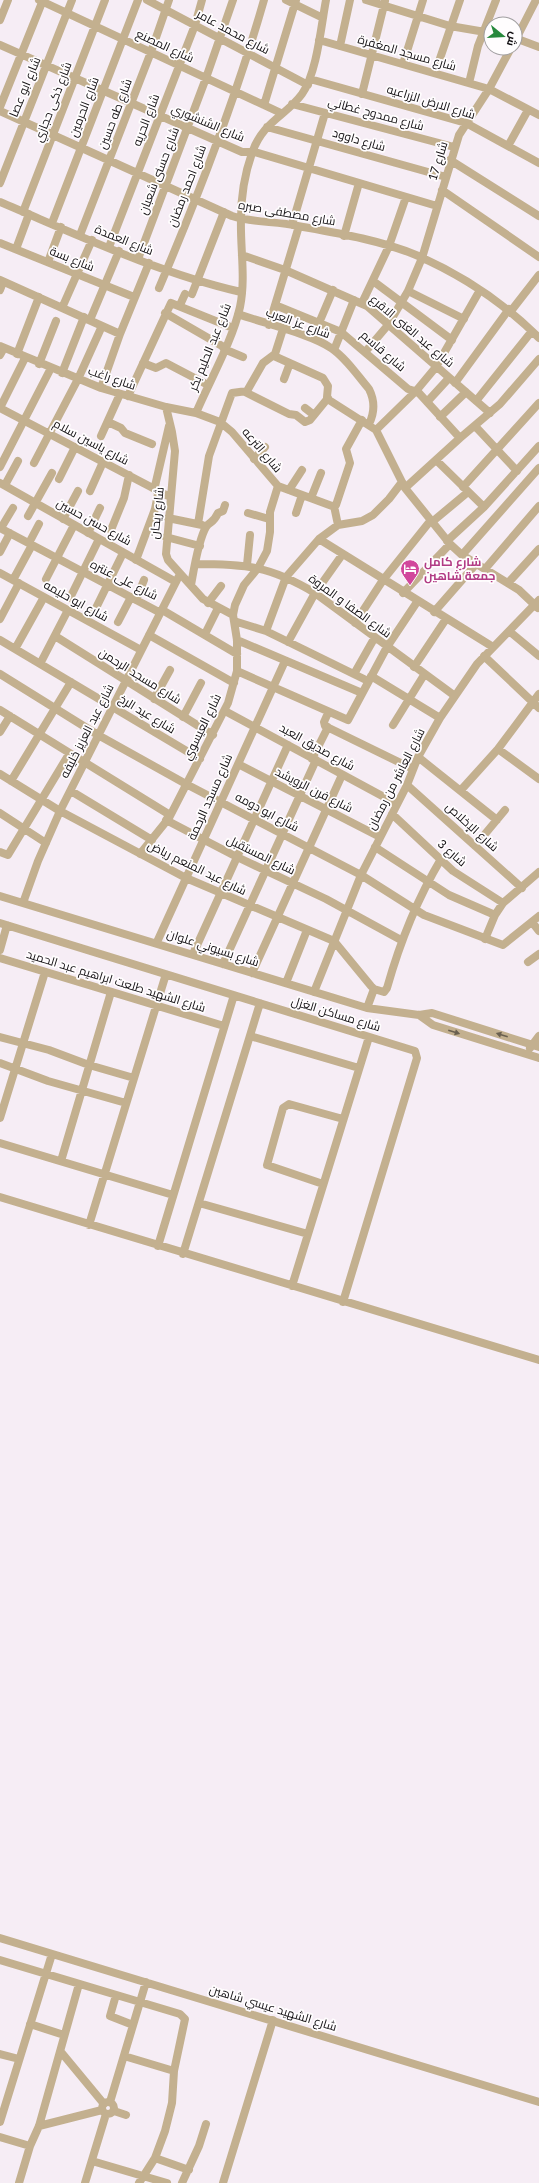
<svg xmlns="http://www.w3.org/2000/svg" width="539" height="2183" font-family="Lato,Cairo,sans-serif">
	<rect width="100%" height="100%" fill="#f6edf5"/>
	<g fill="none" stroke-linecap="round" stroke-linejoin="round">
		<path stroke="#c3b08f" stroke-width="8" d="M 39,0 L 281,113
			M 147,0 L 308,85
			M 286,0 L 323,18
			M 366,0 L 450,26 L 491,33
			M 0,20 L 8,0
			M 515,38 L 539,47
			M 319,40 L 489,89 L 539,115
			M 515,41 L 536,0
			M 0,45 L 242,152 L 255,152 L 437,206
			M 340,46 L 350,0
			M 403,64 L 423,0
			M 435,73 L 460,0
			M 310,79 L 466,123 L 539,163
			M 469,83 L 478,46 L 496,0
			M 362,94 L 385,1
			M 292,104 L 454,147
			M 264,105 L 296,0
			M 0,107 L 43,0
			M 0,111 L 232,216 C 254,223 276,221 298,226 C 337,233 380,240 416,255 C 462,275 504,303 539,338
			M 267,127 L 446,177
			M 508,146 L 528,110
			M 450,160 L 539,216
			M 0,183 L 72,0
			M 442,190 L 539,257
			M 0,202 C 78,235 158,273 241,292
			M 23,212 L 105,0
			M 52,223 L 138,0
			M 292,225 L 325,113
			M 80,235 L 151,52 L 169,0
			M 344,236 L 359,183
			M 0,243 L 134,297
			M 109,247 L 195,25 L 202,0
			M 16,249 L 29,214
			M 242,255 L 285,270 L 367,306 L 490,413
			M 138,259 L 206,78 L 233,0
			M 48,262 L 61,227
			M 0,280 L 120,334
			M 373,281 L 452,340
			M 159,288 C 199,194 236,98 264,0
			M 0,290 L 3,282
			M 408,291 L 464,319
			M 192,294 L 224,212
			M 362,303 L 389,246 L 406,197
			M 180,305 L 185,294
			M 275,305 L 341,332 L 408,389 L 418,392 L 460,438
			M 62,308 L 92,240
			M 511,311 L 539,275
			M 165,313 L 222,346 L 224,349 L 243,357
			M 238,314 C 263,323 311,334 331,348 C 346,358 357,375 369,389 C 375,401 375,412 369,424
			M 90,320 L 119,251
			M 319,323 L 333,290
			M 269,325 L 299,226
			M 0,346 L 101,388 L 166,407 L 196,413 L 220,422 L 232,432 L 278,486 L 332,506 L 336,505 L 350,463 L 346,449 L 362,420
			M 334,350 L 354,300
			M 366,351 L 388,325 L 408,291 L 422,258 L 459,135 L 489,89 L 511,48
			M 17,354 L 39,297
			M 0,355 L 4,348
			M 274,356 L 323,378 L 328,386 L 327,397 L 329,400 L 376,430 L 405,488 L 450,544 L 462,555 L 519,590 L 538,608
			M 143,363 L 156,368 L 166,363 L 208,385
			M 39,364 L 56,321
			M 62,373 L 84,317
			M 284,379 L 290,363
			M 455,383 L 509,309
			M 101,388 L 120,334 L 149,263
			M 245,392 L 289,414 L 296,415 L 305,422 L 310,420 L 328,398
			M 128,396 L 171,303 L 233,328
			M 476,401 L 532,331
			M 427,402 L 449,378
			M 166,407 L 172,432 L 175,451 L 166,554 L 168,560 L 203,599 L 233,615
			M 0,408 L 170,497
			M 0,408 L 25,358
			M 305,408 L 314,415
			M 196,413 C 210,380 232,342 240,307 C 246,278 240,247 241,219 C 241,197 245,173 252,153 C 263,121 286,116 302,94 C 317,73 321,26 326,0
			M 440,417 L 466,392
			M 108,422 L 121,428 L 125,433 L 152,444
			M 475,426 L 517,471
			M 376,430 L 416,391 L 436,367 L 480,290
			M 101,436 L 120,394
			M 254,459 L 265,447
			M 436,460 L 484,507
			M 34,463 L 78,379 L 102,326
			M 0,467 L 51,368
			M 59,479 L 75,447
			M 0,483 L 176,582
			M 5,485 L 18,461
			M 463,487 L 539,403
			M 405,488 L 460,438 L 500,404 L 539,359
			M 289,490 L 302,470
			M 90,491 L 103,462
			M 311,498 L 321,473
			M 334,506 L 338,525
			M 248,513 L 269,519
			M 296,513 L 302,495
			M 28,516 L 52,473
			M 168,518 L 202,525
			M 63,519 L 78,491
			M 432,522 L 468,492
			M 198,524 L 209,456 L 232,393 L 247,391 L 263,363 L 275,354 L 283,329
			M 0,528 L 157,611 L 164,611 L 237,654
			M 1,528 L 13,508
			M 111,530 L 124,498 L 129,475
			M 88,533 L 100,508
			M 166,537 L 200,546
			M 319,539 L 493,647
			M 447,541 L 484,507 L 539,446
			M 29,543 L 39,524
			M 0,552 L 10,533
			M 462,555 L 539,468
			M 136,560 L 155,509 L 158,494 L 155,486 L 169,426
			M 195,564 C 246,564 270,566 315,593 L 455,696
			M 247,565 L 250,535
			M 485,569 L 539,506
			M 0,573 L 141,650
			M 46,579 L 74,525
			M 13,580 L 32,545
			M 508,583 L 539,549
			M 191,585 C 194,569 198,541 206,527 C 210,521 213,524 218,513 L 223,511 L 225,505
			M 403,593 L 450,544
			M 70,598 L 99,539
			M 136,600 L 144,580
			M 208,603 L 221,586
			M 94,612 L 123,553
			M 434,612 L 476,564
			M 0,619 L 19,583
			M 234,621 L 266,631 L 368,681
			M 118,622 L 131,597
			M 355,623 L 383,580 L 431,520
			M 266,631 L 286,577 L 319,539 L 338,525 L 362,521 L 373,515 L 389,499 L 402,482
			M 509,631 L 539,656
			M 205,634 L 218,608
			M 149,635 L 234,683
			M 55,636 L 213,735
			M 0,640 L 200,759
			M 237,640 L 362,693
			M 288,642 L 315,593 L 342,555
			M 15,649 L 44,597
			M 484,656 L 539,708
			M 40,664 L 68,610
			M 414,667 L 446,619
			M 237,671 L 348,720 L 387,647 L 417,602
			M 0,674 L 98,735 L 186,784 L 361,875 L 424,915 L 503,945 L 539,916
			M 354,674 L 375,637
			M 371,676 L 440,718
			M 154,699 L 170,670
			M 0,710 L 170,815
			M 225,711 L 397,804
			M 328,713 L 324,722 L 325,726 L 413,769
			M 183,717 L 201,683
			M 393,725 L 424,675
			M 0,732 L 10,716
			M 498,749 L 539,779
			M 418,757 L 497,820
			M 312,759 L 328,727
			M 238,764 L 380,837
			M 0,774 L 60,811 L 186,878 L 334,941 L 371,986 L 374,989 L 384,992 L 387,988 C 400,942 416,901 441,859
			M 11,781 L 71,682
			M 407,785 L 522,888
			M 461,790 L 498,749 L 539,694
			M 71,791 L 152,840
			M 0,813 L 46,843
			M 392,814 L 453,871 L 503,903
			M 166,820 L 237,857 L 326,899 L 401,940
			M 475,846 L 505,810
			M 375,847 L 449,895 L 495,915
			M 0,852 L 8,855 L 69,754
			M 140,854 L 169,818 L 228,703 L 237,671 L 237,640 L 233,615 L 235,605 L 244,585 L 258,568 L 267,551 L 270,532 L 270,512 L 278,486
			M 0,896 L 367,1008 L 419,1015 L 432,1013 L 539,1047
			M 23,903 L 38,861 L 60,811 L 180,574
			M 532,922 L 539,931
			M 0,923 L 415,1051 L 417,1058 L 343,1302
			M 485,939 L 495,915 L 503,903 L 539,872
			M 157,942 L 285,661
			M 0,950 L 7,925
			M 193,954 L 288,745
			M 0,958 L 224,1026
			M 528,962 L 539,954
			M 223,964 L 316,760
			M 252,973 L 342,775
			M 286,983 L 307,930
			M 314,992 L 361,875 L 407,785 L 418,757 L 440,718 L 477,664 L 539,600
			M 367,1008 L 374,989
			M 419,1015 L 433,1025 L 539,1058
			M 250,1036 L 359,1068
			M 0,1037 L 49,1050 L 89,1065 L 134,1078
			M 530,1048 L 539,1036
			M 0,1063 L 48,1081 L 126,1103
			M 0,1118 L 45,972
			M 0,1143 L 173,1195
			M 61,1161 L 111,992
			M 323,1184 L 267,1165 L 283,1108 L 289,1104 L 343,1119
			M 0,1197 L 539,1360
			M 199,1203 L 308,1234
			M 89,1225 L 166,974
			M 158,1246 L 234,995
			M 183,1254 L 260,1003
			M 292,1286 L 369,1037
			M 0,1938 L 539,2102
			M 0,1960 L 180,2014 L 185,2019 L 174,2071 L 172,2103 L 165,2131 L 155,2158 L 139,2183
			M 116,1995 L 110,2016 L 133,2025
			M 30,2024 L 64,2035
			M 61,2052 L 104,2104
			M 0,2054 L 19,2059
			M 124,2056 L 174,2071
			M102 2108a6 6 0 1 1 12 0a6 6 0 1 1-12 0Z
			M 110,2102 L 146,1982
			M 114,2111 L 126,2115
			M 0,2122 L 52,1954
			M 39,2126 L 102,2110
			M 0,2137 L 30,2146
			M 155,2158 L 189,2170
			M 92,2161 L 167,2183
			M 19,2183 L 30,2146 L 39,2126 L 79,1984
			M 85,2183 L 106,2114
			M 182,2183 L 199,2146 L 206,2124
			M 223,2183 L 273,2020"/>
	</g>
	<defs><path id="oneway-solid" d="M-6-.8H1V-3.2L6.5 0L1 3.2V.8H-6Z"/></defs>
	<g fill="#6a6050">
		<use href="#oneway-solid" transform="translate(454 1032) rotate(17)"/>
		<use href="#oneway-solid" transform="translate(502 1035) rotate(-163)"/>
	</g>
	<defs>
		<g id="hotel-pin" transform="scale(1)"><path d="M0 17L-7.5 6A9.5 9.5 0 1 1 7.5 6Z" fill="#d1479c" stroke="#fffdfe"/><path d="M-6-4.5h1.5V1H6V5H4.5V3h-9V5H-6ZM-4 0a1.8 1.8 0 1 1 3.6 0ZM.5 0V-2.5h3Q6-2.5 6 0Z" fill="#fff"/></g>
	</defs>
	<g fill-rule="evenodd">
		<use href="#hotel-pin" x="410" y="569"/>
	</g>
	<g text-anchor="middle" stroke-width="3.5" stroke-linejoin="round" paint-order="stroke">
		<g font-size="12" fill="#120f12" stroke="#fffdfe">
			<text transform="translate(233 32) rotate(28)" y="4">شارع محمد عامر</text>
			<text transform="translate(165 46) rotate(25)" y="4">شارع المصنع</text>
			<text transform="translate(407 53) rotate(16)" y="4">شارع مسجد المغفرة</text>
			<text transform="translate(25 87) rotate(-68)" y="4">شارع ابو عصا</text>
			<text transform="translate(53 102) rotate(-69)" y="4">شارع ذكى حجازي</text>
			<text transform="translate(431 102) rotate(17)" y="4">شارع الارض الزراعيه</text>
			<text transform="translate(84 107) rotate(-69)" y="4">شارع الحرمين</text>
			<text transform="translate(115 114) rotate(-69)" y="4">شارع طه حسين</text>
			<text transform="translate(376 114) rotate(15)" y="4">شارع ممدوح غطاني</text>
			<text transform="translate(146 120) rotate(-69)" y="4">شارع الحريه</text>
			<text transform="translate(208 123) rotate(23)" y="4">شارع الشنشوري</text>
			<text transform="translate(359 140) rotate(16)" y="4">شارع داوود</text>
			<text transform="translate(438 161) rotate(-73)" y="4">شارع 17</text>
			<text transform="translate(159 171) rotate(-69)" y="4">شارع حسنى شعبان</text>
			<text transform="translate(187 186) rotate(-69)" y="4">شارع احمد رمضان</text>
			<text transform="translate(287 213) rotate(10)" y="4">شارع مصطفى صبره</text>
			<text transform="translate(124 240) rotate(22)" y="4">شارع العمدة</text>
			<text transform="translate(72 259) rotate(22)" y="4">شارع بسة</text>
			<text transform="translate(298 323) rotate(20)" y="4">شارع عز العرب</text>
			<text transform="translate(412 331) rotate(40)" y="4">شارع عبد الغنى الاقرع</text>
			<text transform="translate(210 347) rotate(-68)" y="4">شارع عبد الحليم بكر</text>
			<text transform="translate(383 351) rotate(41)" y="4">شارع قاسم</text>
			<text transform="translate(112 378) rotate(19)" y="4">شارع راغب</text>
			<text transform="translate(91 442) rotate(28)" y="4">شارع ياسين سلام</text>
			<text transform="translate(262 450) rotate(50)" y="4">شارع الترعه</text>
			<text transform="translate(157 513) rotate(-84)" y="4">شارع ريحان</text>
			<text transform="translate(94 522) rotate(29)" y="4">شارع حسن حسين</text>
			<text transform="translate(124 580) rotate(27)" y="4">شارع على عنتره</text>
			<text transform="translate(76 601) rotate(29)" y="4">شارع ابو حليمه</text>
			<text transform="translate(350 606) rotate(36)" y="4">شارع الصفا و المروة</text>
			<text transform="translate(140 676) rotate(32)" y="4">شارع مسجد الرحمن</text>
			<text transform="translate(147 714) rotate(31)" y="4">شارع عيد الرخ</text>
			<text transform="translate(202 727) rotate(-64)" y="4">شارع العيسوي</text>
			<text transform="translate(87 731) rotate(-63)" y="4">شارع عبد العزيز خليفه</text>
			<text transform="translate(317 747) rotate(29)" y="4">شارع صديق العبد</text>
			<text transform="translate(396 779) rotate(-63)" y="4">شارع العاشر من رمضان</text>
			<text transform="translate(314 790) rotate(27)" y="4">شارع فرن الرويشد</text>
			<text transform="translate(210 797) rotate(-66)" y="4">شارع مسجد الرحمة</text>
			<text transform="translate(267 812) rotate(28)" y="4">شارع ابو دومه</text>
			<text transform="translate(472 827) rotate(42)" y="4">شارع الإخلاص</text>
			<text transform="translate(452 853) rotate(41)" y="4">شارع 3</text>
			<text transform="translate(261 855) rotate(26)" y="4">شارع المستقبل</text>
			<text transform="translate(197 868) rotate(26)" y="4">شارع عبد المنعم رياض</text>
			<text transform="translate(213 948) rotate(18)" y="4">شارع بسيوني علوان</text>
			<text transform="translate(116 981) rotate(17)" y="4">شارع الشهيد طلعت ابراهيم عبد الحميد</text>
			<text transform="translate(336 1014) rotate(17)" y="4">شارع مساكن الغزل</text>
			<text transform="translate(273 2008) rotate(17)" y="4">شارع الشهيد عيسي شاهين</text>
		</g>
		<g font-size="12" font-weight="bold" fill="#b23c85" stroke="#fffdfe" text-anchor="start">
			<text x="424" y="566">شارع كامل<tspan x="424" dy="14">جمعة شاهين</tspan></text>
		</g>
	</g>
	<g transform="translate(503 36) rotate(108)"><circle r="19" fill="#fffdfe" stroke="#a09ea0"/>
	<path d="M0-3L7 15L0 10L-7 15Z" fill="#27893d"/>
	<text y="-6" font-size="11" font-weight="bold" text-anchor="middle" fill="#120f12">ش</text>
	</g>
</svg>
